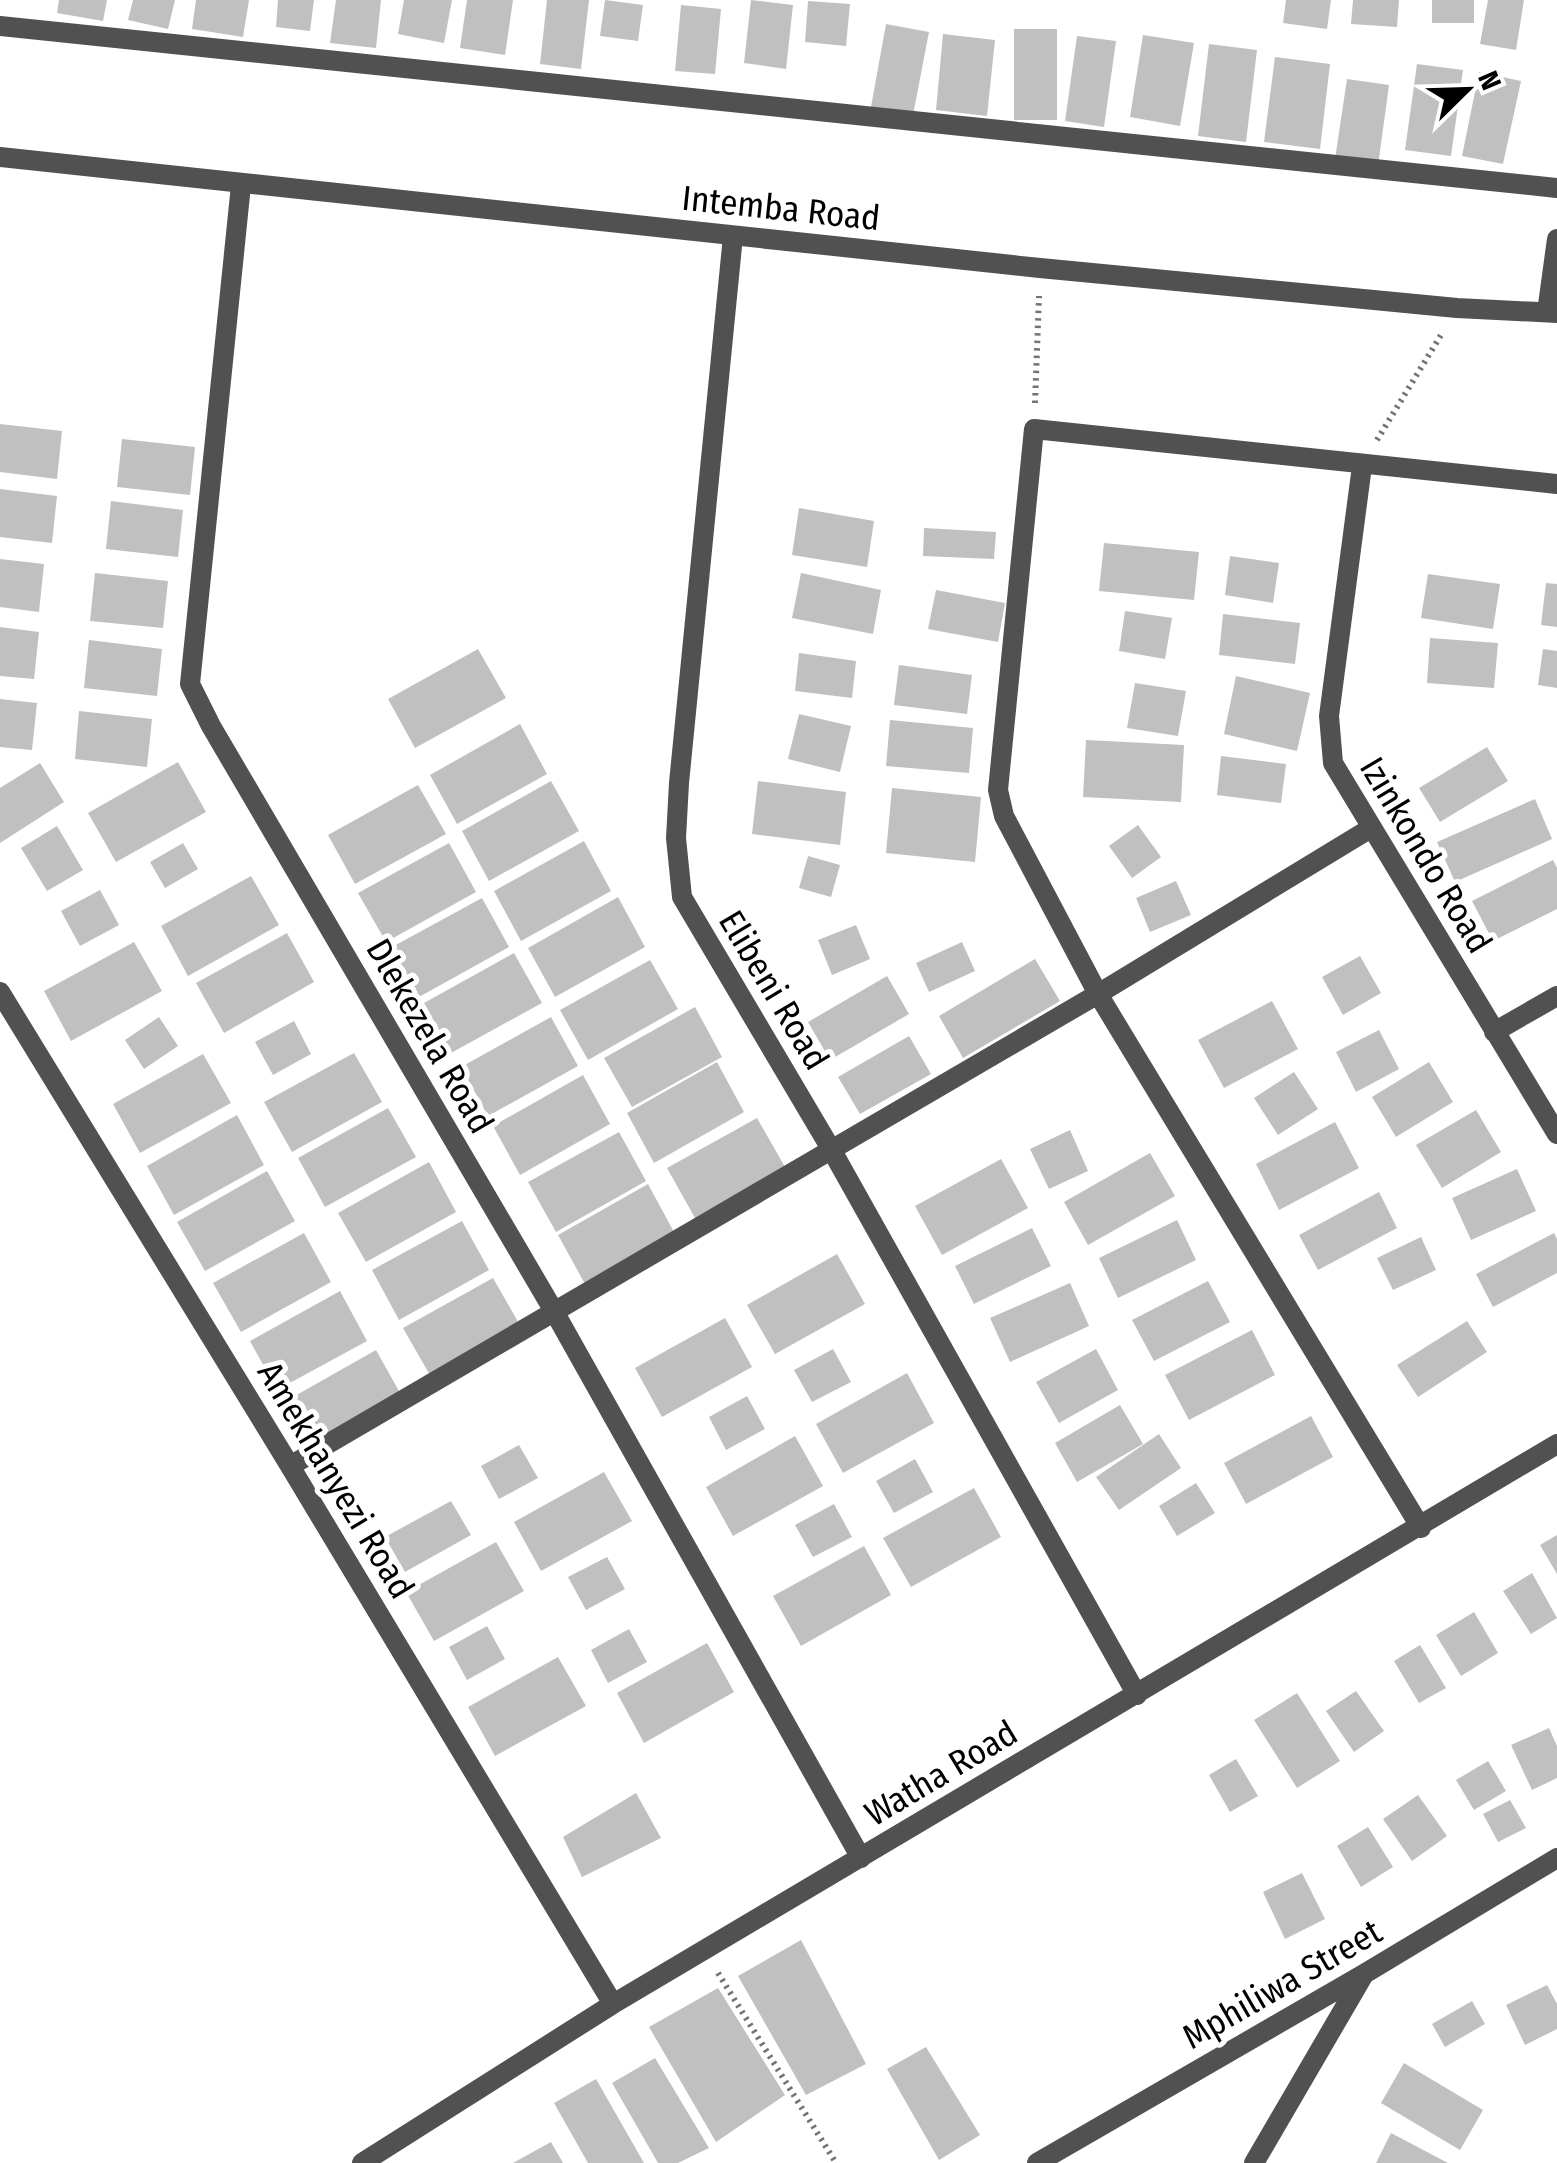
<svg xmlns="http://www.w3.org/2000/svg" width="1557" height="2163" font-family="'Fira Sans Condensed',sans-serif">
	<rect width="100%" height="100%" fill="#fff"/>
	<path fill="#c0c0c0" d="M 59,0 L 107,0 L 103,21 L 57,13 Z
		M 133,0 L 175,0 L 168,29 L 128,20 Z
		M 196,0 L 249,0 L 243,37 L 192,29 Z
		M 278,0 L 314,0 L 310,31 L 276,27 Z
		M 336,0 L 381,0 L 376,48 L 330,43 Z
		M 404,0 L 452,0 L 444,43 L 398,34 Z
		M 467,0 L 513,0 L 505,55 L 460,48 Z
		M 547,0 L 589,0 L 581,69 L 540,64 Z
		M 605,0 L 643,5 L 638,41 L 600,36 Z
		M 751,0 L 793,5 L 786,69 L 744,63 Z
		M 1286,0 L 1331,0 L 1327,29 L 1283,23 Z
		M 1353,0 L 1399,0 L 1397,27 L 1351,24 Z
		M 1432,0 L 1474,0 L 1474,23 L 1432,23 Z
		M 1488,0 L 1524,0 L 1516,50 L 1480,44 Z
		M 808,1 L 850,4 L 846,46 L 805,42 Z
		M 681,5 L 721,9 L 715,74 L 675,71 Z
		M 886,24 L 929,32 L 913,115 L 871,107 Z
		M 1014,29 L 1057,29 L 1057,120 L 1014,120 Z
		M 943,34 L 995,40 L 987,116 L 936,110 Z
		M 1143,35 L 1194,43 L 1180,126 L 1130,117 Z
		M 1077,36 L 1116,41 L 1104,127 L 1065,121 Z
		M 1209,44 L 1257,50 L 1246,142 L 1198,136 Z
		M 1275,57 L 1330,64 L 1320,149 L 1264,142 Z
		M 1417,64 L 1463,70 L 1451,156 L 1405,150 Z
		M 1479,72 L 1521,81 L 1503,164 L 1462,156 Z
		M 1347,79 L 1389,85 L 1378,166 L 1335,159 Z
		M 0,424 L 62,431 L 57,479 L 0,472 Z
		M 122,439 L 195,447 L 190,495 L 117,487 Z
		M 0,489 L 57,496 L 52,543 L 0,537 Z
		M 111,501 L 183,510 L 178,557 L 106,549 Z
		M 799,508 L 874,521 L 867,567 L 792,555 Z
		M 924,528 L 996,532 L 994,559 L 923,556 Z
		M 1104,543 L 1199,552 L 1194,600 L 1099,591 Z
		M 1230,556 L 1279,563 L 1273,603 L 1225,595 Z
		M 0,559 L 44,564 L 39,612 L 0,607 Z
		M 95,573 L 168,581 L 163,628 L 90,621 Z
		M 801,573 L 881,590 L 873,634 L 792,618 Z
		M 1428,574 L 1500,584 L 1493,629 L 1421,618 Z
		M 1546,583 L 1557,584 L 1557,627 L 1541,625 Z
		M 936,590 L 1005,603 L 998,642 L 928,629 Z
		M 1125,611 L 1172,618 L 1165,659 L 1119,651 Z
		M 1223,614 L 1300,623 L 1295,664 L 1219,655 Z
		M 0,627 L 39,632 L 34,679 L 0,676 Z
		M 1430,638 L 1498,643 L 1494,688 L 1427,683 Z
		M 89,640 L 162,649 L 157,696 L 84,688 Z
		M 478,649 L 506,698 L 415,748 L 388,699 Z
		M 1543,649 L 1557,651 L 1557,688 L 1538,685 Z
		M 799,653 L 856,661 L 852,698 L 795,691 Z
		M 899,665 L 972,675 L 967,714 L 894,705 Z
		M 1236,676 L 1310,693 L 1297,751 L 1224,734 Z
		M 1135,683 L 1186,691 L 1178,736 L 1127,728 Z
		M 0,699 L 37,703 L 32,750 L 0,747 Z
		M 79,711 L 152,719 L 147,767 L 75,759 Z
		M 799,714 L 851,726 L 840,772 L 788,759 Z
		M 890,720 L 973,728 L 969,773 L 886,766 Z
		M 520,724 L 547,774 L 457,824 L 430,775 Z
		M 1086,740 L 1184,745 L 1181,802 L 1083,797 Z
		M 1487,747 L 1508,781 L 1440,822 L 1419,788 Z
		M 1221,756 L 1286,764 L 1281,803 L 1217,795 Z
		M 178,762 L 206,812 L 116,862 L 88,813 Z
		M 40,763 L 64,802 L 0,843 L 0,788 Z
		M 551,781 L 579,831 L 489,881 L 462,831 Z
		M 758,781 L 846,792 L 840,845 L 752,834 Z
		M 418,785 L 446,834 L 355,884 L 328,835 Z
		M 892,788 L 981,797 L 975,862 L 886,853 Z
		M 1535,799 L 1552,839 L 1455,882 L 1437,842 Z
		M 1138,825 L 1161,857 L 1132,878 L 1109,846 Z
		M 57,826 L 83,870 L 47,891 L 21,848 Z
		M 584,841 L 611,891 L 521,941 L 494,891 Z
		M 183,843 L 198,869 L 165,888 L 150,862 Z
		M 449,843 L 476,892 L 386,942 L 358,893 Z
		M 808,856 L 840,865 L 831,897 L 799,888 Z
		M 1553,860 L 1557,868 L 1557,909 L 1493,941 L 1472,901 Z
		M 251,876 L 279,925 L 188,976 L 161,926 Z
		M 1176,881 L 1191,915 L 1150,932 L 1136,898 Z
		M 100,890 L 119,925 L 80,946 L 61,911 Z
		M 618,897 L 645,947 L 555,997 L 528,948 Z
		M 482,898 L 509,947 L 419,997 L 392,947 Z
		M 856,925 L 870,959 L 832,975 L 818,940 Z
		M 287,933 L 314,982 L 224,1033 L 196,983 Z
		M 134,942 L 162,991 L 71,1041 L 44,991 Z
		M 962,942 L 975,971 L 929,992 L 916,963 Z
		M 514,953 L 542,1003 L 451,1053 L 424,1003 Z
		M 1360,956 L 1381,993 L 1343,1015 L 1322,977 Z
		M 1035,959 L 1060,1001 L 963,1058 L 939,1016 Z
		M 650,960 L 678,1009 L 588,1060 L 560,1010 Z
		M 887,976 L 909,1014 L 830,1060 L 808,1022 Z
		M 1272,1001 L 1298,1049 L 1224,1088 L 1198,1040 Z
		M 695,1007 L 722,1057 L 632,1107 L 604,1058 Z
		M 159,1017 L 178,1046 L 144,1069 L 125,1040 Z
		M 551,1017 L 578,1066 L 488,1116 L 461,1067 Z
		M 294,1021 L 311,1054 L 273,1075 L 255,1042 Z
		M 1379,1030 L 1399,1069 L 1356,1092 L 1336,1052 Z
		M 909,1036 L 931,1074 L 860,1114 L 838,1077 Z
		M 354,1053 L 382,1102 L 292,1152 L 264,1102 Z
		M 203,1054 L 231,1103 L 140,1153 L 113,1104 Z
		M 717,1062 L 744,1112 L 654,1163 L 627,1113 Z
		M 1429,1062 L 1453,1102 L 1396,1137 L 1372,1097 Z
		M 1294,1072 L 1318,1109 L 1278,1135 L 1254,1098 Z
		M 583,1075 L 610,1124 L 520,1175 L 493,1126 Z
		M 388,1108 L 416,1157 L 325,1207 L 298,1158 Z
		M 1476,1110 L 1501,1152 L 1442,1188 L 1416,1145 Z
		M 237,1115 L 264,1165 L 174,1215 L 147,1166 Z
		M 757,1118 L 785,1167 L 695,1218 L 667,1168 Z
		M 1335,1122 L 1359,1168 L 1279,1210 L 1256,1164 Z
		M 1070,1130 L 1088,1171 L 1049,1189 L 1030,1149 Z
		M 619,1132 L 646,1181 L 556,1232 L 528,1182 Z
		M 1150,1153 L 1175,1196 L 1088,1245 L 1064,1202 Z
		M 1001,1159 L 1028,1208 L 942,1255 L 915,1206 Z
		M 429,1162 L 456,1212 L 366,1262 L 338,1213 Z
		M 1517,1169 L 1536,1211 L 1471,1240 L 1452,1198 Z
		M 267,1171 L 295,1221 L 205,1271 L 177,1222 Z
		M 648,1184 L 675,1234 L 585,1284 L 558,1235 Z
		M 1379,1192 L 1397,1228 L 1318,1270 L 1299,1235 Z
		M 1177,1220 L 1196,1260 L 1118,1298 L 1099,1258 Z
		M 462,1221 L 489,1270 L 399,1320 L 372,1270 Z
		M 1032,1228 L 1051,1266 L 974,1304 L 955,1266 Z
		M 304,1233 L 331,1282 L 241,1332 L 213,1283 Z
		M 1554,1233 L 1557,1239 L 1557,1273 L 1493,1307 L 1476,1274 Z
		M 1421,1237 L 1436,1270 L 1393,1290 L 1377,1258 Z
		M 837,1254 L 865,1304 L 775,1354 L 747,1305 Z
		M 493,1278 L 521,1327 L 431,1377 L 403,1328 Z
		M 1208,1281 L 1230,1322 L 1154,1361 L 1132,1320 Z
		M 1070,1283 L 1089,1326 L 1010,1362 L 990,1318 Z
		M 340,1291 L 367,1341 L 277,1390 L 250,1341 Z
		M 725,1318 L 752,1367 L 662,1417 L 635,1368 Z
		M 1467,1321 L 1487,1352 L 1418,1397 L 1397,1365 Z
		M 1252,1330 L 1275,1375 L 1189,1420 L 1165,1375 Z
		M 833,1349 L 851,1382 L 812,1402 L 794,1370 Z
		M 1096,1349 L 1118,1390 L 1059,1423 L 1036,1382 Z
		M 376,1350 L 404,1400 L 314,1450 L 286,1401 Z
		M 907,1373 L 934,1423 L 843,1473 L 816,1424 Z
		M 747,1396 L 765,1429 L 726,1450 L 709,1417 Z
		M 1120,1405 L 1143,1444 L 1077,1482 L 1055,1443 Z
		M 1311,1416 L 1333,1457 L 1246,1504 L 1224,1463 Z
		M 1159,1434 L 1181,1468 L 1119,1510 L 1096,1477 Z
		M 795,1436 L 823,1486 L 733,1536 L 706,1487 Z
		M 519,1445 L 538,1478 L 499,1499 L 481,1466 Z
		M 915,1459 L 933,1492 L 894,1513 L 876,1481 Z
		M 604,1472 L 632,1521 L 541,1571 L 514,1522 Z
		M 1196,1483 L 1215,1513 L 1177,1536 L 1159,1506 Z
		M 974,1488 L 1001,1537 L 911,1587 L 883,1538 Z
		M 451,1501 L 471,1535 L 405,1572 L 385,1537 Z
		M 834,1504 L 852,1537 L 813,1557 L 795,1525 Z
		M 1557,1535 L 1557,1574 L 1540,1545 Z
		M 496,1542 L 524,1591 L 434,1641 L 406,1592 Z
		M 864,1546 L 891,1595 L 801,1646 L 773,1596 Z
		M 607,1557 L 625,1589 L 586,1610 L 568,1577 Z
		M 1532,1573 L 1557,1618 L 1531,1634 L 1503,1591 Z
		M 1474,1612 L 1498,1653 L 1461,1676 L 1436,1635 Z
		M 487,1626 L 505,1659 L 467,1680 L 449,1647 Z
		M 629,1629 L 647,1662 L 608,1683 L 591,1650 Z
		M 707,1643 L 734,1692 L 644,1743 L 617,1693 Z
		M 1420,1645 L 1446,1688 L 1419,1703 L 1394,1661 Z
		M 558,1657 L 586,1706 L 495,1756 L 468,1707 Z
		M 1356,1691 L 1384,1731 L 1354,1752 L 1326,1711 Z
		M 1297,1693 L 1340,1761 L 1297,1788 L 1254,1720 Z
		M 1549,1728 L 1557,1746 L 1557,1778 L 1532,1790 L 1511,1745 Z
		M 1236,1759 L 1258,1796 L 1230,1812 L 1209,1775 Z
		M 1488,1761 L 1506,1791 L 1474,1810 L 1456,1780 Z
		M 636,1793 L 661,1838 L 582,1877 L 563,1837 Z
		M 1418,1795 L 1447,1836 L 1412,1861 L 1383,1819 Z
		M 1510,1800 L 1526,1828 L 1498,1842 L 1483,1814 Z
		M 1368,1827 L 1393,1867 L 1361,1887 L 1337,1846 Z
		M 1302,1873 L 1325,1919 L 1285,1939 L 1263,1892 Z
		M 801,1940 L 866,2064 L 806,2095 L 738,1976 Z
		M 1547,1985 L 1557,2004 L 1557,2029 L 1525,2045 L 1506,2005 Z
		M 718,1988 L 785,2095 L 716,2142 L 649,2027 Z
		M 1472,2001 L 1485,2024 L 1445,2047 L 1432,2024 Z
		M 926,2047 L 980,2135 L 939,2160 L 887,2069 Z
		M 655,2058 L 709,2148 L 678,2163 L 658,2163 L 612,2083 Z
		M 1404,2063 L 1483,2110 L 1460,2150 L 1381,2103 Z
		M 596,2079 L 644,2163 L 588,2163 L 554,2103 Z
		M 1391,2133 L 1448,2163 L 1376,2163 Z
		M 551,2142 L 563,2163 L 513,2163 Z"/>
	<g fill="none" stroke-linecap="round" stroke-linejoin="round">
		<path stroke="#737373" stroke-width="6" stroke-dasharray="2.5 5" stroke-linecap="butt" d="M 1035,403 L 1039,296
			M 1377,440 L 1441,335
			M 718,1973 L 836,2163"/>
		<path stroke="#515151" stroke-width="20" d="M 0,26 L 1557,188
			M 241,185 L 190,684 L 211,726 L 555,1313 L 861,1858
			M 733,236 L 679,783 L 676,838 L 682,897 L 831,1149 L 1137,1695
			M 1547,312 L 1557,239
			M 1362,466 L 1329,716 L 1333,763 L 1557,1134
			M 0,992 L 290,1466 L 613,2004
			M 1494,1032 L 1557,996
			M 290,1466 L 1098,994 L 1371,828
			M 1421,1528 L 1098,994 L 1004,816 L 998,790 L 1034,429 L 1557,484
			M 362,2163 L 613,2004 L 1557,1444
			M 1037,2163 L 1364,1974 L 1557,1858
			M 1254,2163 L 1363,1976"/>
		<path stroke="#515151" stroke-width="20" d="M 0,157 L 1040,268 L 1457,308 L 1557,313"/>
	</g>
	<g text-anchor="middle" stroke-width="10" stroke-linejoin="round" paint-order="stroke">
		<g font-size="35" fill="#000" stroke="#fff">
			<text transform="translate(781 208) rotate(6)" y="12">Intemba Road</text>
			<text transform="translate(1426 855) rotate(59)" y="12">Izinkondo Road</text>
			<text transform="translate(774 990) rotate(59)" y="12">Elibeni Road</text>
			<text transform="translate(430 1036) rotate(60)" y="12">Dlekezela Road</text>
			<text transform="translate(336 1480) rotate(59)" y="12">Amekhanyezi Road</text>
			<text transform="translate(941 1773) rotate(-31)" y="12">Watha Road</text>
			<text transform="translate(1282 1984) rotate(-30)" y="12">Mphiliwa Street</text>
		</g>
	</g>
	<g transform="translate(1467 90) rotate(67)" stroke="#ffffff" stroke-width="8" paint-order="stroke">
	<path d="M0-8L18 38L0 25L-18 38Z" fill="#000000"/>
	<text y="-15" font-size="28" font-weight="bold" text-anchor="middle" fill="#000000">N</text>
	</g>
</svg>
